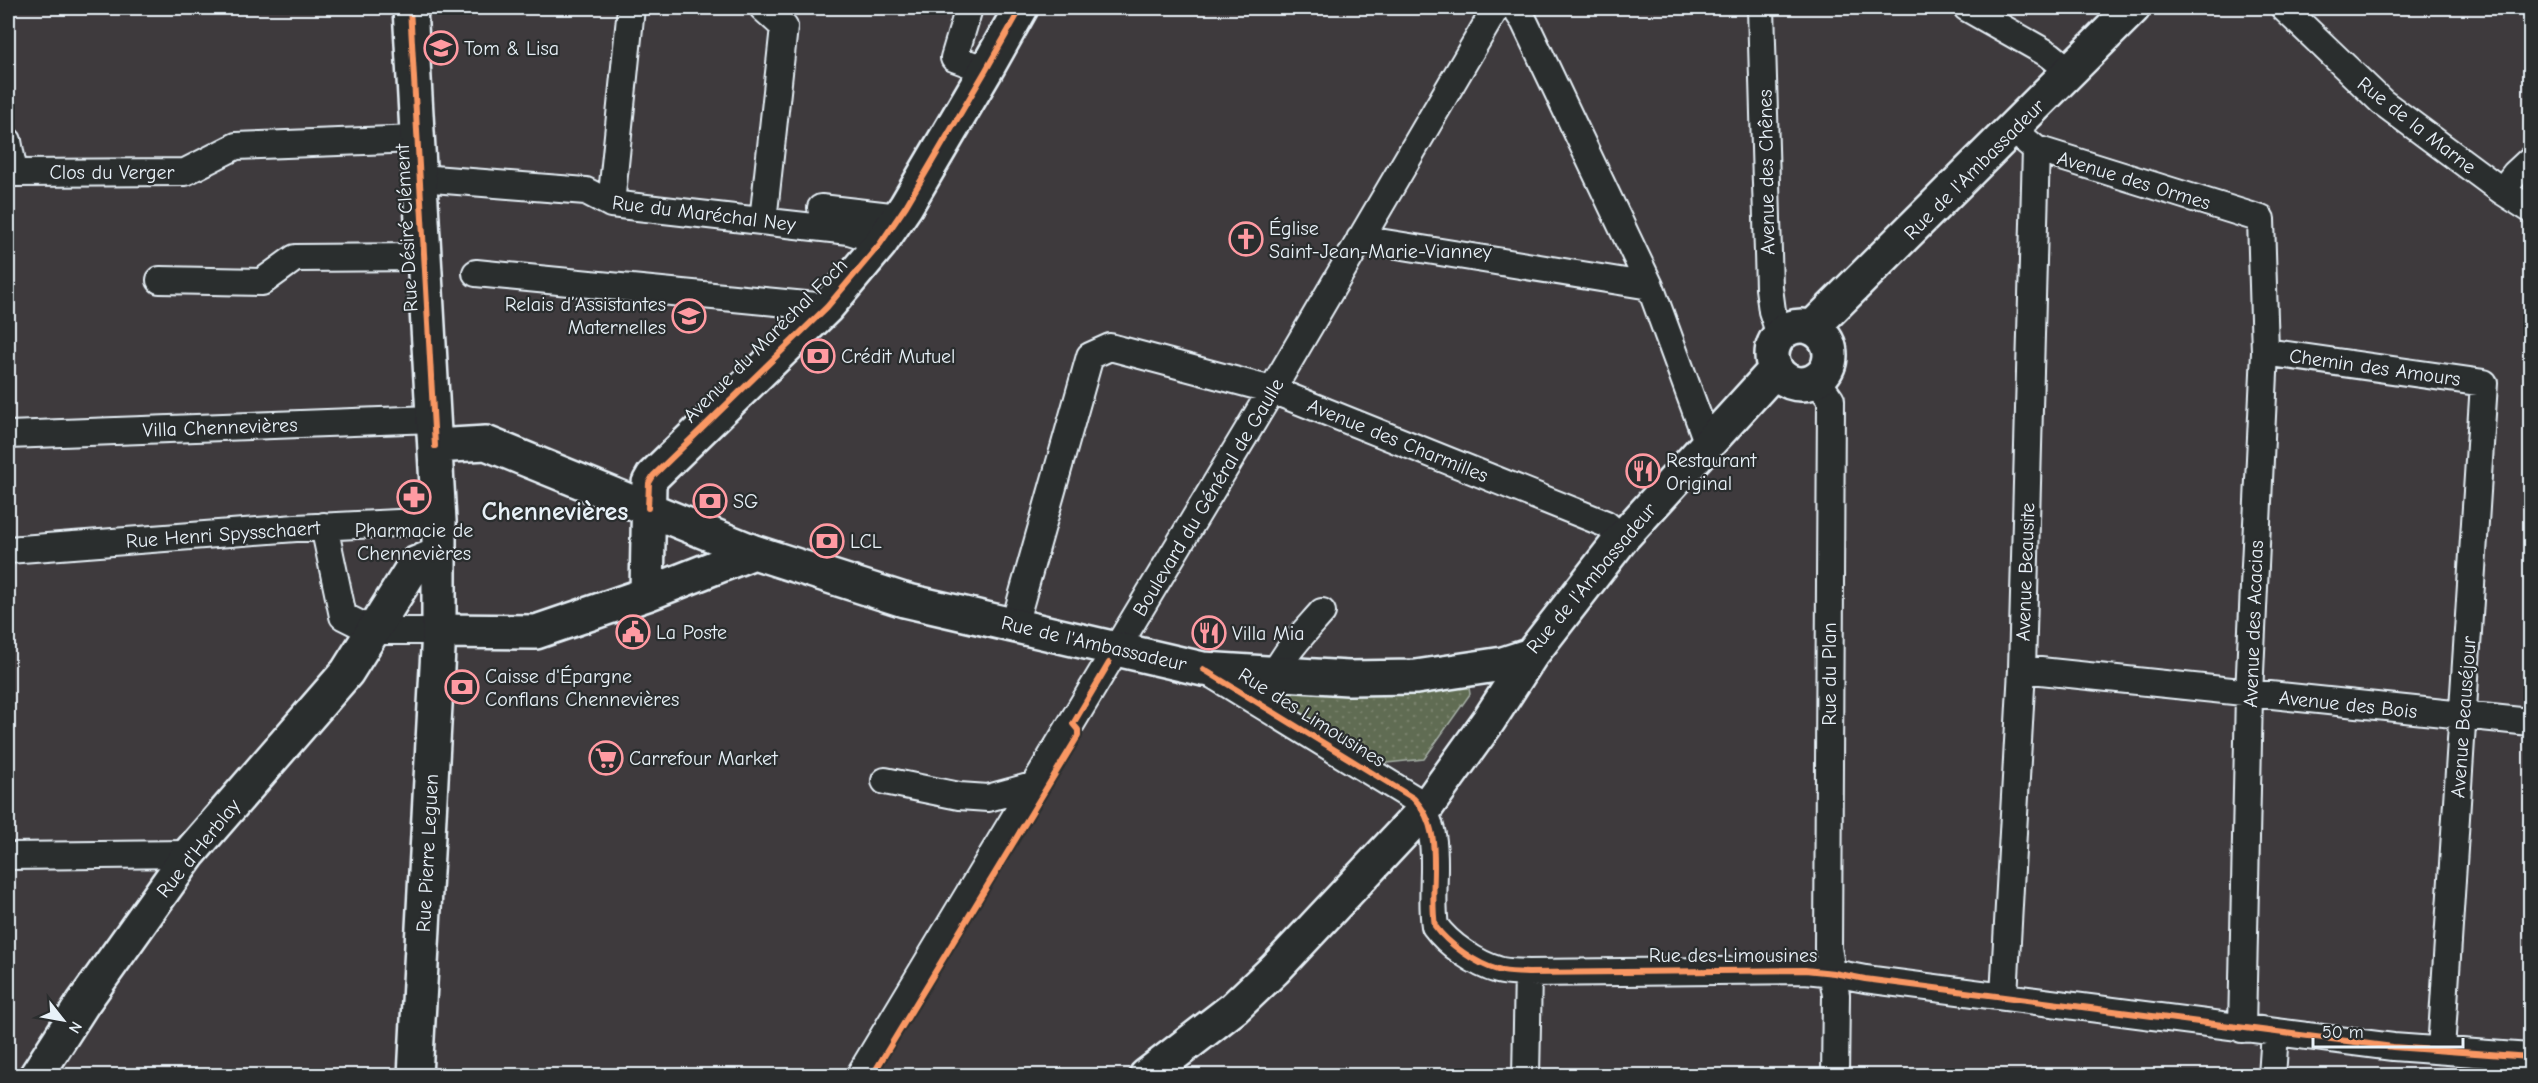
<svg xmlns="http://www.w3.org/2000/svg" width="2538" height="1083" font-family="'Comic Neue',sans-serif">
	<defs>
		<pattern id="grass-dots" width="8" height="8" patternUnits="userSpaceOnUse" patternTransform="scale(1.5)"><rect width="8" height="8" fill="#616c52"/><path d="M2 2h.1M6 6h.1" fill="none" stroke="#78816c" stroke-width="1.8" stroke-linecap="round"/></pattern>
	</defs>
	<rect width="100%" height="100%" fill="#3e3a3d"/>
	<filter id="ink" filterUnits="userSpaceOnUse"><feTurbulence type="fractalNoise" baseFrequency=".0167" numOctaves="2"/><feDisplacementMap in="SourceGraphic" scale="12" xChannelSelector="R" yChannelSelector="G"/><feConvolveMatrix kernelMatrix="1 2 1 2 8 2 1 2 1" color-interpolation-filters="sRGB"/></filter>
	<g filter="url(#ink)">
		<path fill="url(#grass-dots)" stroke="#a4aea5" stroke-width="1.5" d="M 1460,681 L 1469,688 L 1470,694 L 1424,759 L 1387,763 L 1281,705 L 1277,699 L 1281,689 Z"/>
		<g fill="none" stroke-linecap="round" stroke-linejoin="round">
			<g stroke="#e8f1f8" stroke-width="30">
				<path id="minor" d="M 763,8 L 784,27 L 763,221
					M 969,8 L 954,58 L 986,70
					M 1515,8 L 1524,21 L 1650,286 L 1708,444
					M 1761,8 L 1769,288 L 1772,311 L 1780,335
					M 1967,8 L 2050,55 L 2071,72
					M 2284,8 L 2382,102 L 2502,191 L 2530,209
					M 2013,130 L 2036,149 L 2261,219 L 2265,352 L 2249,694 L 2242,1029
					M 8,141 L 14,173 L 185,172 L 236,146 L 417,139
					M 420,178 L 586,191 L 611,204 L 849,231 L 865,236 L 880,244
					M 2502,191 L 2515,174 L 2530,160
					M 611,204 L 631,8
					M 821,208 L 899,217
					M 1360,239 L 1650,286
					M 476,273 L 827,307
					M 160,280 L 262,282 L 295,258 L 424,257
					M 2265,352 L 2484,383 L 2441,1050
					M 1817,380 L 1831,400 L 1828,948 L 1836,995 L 1835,1076
					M 8,435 L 433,419
					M 324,526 L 343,616 L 373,631 L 439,631
					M 8,550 L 296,528 L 439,521
					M 1014,625 L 1090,356 L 1110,347 L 1272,390 L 1606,524 L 1622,538
					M 1203,669 L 1413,798 C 1447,831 1428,883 1435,926 C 1448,944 1476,964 1498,970 C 1508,973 1518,972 1528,973 L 1805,970 L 1834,973 L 1865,979 L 2393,1047 L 2530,1057
					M 2022,669 L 2530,722
					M 1269,689 C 1278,658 1301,636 1322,612
					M 885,781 L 959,796 L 988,798 L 1036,785
					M 8,856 L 189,854
					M 2004,996 L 2022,669 L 2036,149
					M 859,1076 L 1272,390 L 1496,8
					M 1526,1076 L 1528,973
					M 2272,1076 L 2275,1033"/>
			</g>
			<g stroke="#e8f1f8" stroke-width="38">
				<path id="major" d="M 410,8 L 439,521 L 439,631 L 415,1076
					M1772 355a29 29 0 1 1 58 0a29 29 0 1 1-58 0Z
					M 1812,328 L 2133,8
					M 435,446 L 486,443 L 754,552 L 904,600 L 1203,669 L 1348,678 L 1416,677 L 1503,664 L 1531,655
					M 647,594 L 649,483 L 653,476 L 827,307 L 880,244 L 906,206 L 986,70 L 1021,8
					M 439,631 L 536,632 L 647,594 L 754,552
					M 36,1076 L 83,1003 L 189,854 L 347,672 L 415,564 L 439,554
					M 1146,1076 L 1234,1008 L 1275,969 L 1425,809 L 1489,720 L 1531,655 L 1622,538 L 1776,369"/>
			</g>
			<use href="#minor" stroke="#2a2d2e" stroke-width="26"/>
			<use href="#major" stroke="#2a2d2e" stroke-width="33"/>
			<g stroke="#2a2d2e" stroke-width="10">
				<path id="cycleway" d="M 410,8 L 435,446
					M 648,508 L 649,483 L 653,476 L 827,307 L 880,244 L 906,206 L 986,70 L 1021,8
					M 1203,669 L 1413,798 C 1447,831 1428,883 1435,926 C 1448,944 1476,964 1498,970 C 1508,973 1518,972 1528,973 L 1805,970 L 1834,973 L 1865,979 L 2393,1047 L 2530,1057
					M 872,1076 L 1078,736 L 1078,730 L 1073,724 L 1109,663"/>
			</g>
			<use href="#cycleway" stroke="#f99763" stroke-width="6"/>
		</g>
	</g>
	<defs>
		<g id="school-ring" transform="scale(1.725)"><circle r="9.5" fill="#2a2d2e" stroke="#ff9aa2" stroke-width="1.5"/><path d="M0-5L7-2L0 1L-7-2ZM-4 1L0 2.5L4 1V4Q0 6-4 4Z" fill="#ff9aa2"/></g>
		<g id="church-ring" transform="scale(1.725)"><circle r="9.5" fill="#2a2d2e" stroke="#ff9aa2" stroke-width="1.5"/><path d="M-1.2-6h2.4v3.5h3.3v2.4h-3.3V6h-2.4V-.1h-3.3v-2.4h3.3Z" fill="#ff9aa2"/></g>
		<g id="bank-ring" transform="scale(1.725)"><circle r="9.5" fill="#2a2d2e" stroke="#ff9aa2" stroke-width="1.5"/><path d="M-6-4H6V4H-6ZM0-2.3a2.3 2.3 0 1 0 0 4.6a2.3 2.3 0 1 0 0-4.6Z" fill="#ff9aa2"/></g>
		<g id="restaurant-ring" transform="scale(1.725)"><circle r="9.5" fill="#2a2d2e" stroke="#ff9aa2" stroke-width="1.5"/><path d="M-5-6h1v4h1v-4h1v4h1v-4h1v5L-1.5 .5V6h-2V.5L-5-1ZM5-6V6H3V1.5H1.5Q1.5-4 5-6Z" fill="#ff9aa2"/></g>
		<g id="pharmacy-ring" transform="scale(1.725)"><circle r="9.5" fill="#2a2d2e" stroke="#ff9aa2" stroke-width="1.5"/><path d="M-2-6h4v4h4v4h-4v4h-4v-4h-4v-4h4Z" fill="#ff9aa2"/></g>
		<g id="civic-ring" transform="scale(1.725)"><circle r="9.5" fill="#2a2d2e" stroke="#ff9aa2" stroke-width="1.5"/><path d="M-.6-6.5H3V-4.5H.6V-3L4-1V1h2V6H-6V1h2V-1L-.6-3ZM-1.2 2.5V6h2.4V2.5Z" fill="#ff9aa2"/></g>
		<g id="supermarket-ring" transform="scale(1.725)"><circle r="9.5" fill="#2a2d2e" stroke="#ff9aa2" stroke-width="1.5"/><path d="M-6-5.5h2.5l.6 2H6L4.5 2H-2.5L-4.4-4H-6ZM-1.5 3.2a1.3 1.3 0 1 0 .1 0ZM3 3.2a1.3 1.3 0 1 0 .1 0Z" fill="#ff9aa2"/></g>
	</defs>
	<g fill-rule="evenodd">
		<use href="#school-ring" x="441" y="48"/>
		<use href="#church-ring" x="1246" y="239"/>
		<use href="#school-ring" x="689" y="316"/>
		<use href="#bank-ring" x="818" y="356"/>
		<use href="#restaurant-ring" x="1643" y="471"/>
		<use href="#pharmacy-ring" x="414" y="497"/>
		<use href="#bank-ring" x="710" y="501"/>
		<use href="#bank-ring" x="827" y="541"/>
		<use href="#civic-ring" x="633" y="632"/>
		<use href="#restaurant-ring" x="1209" y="633"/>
		<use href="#bank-ring" x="462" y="687"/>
		<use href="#supermarket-ring" x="606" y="758"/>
	</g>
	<g text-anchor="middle" stroke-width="4.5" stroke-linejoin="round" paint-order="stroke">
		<g font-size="20" fill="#e8f1f8" stroke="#2a2d2e" text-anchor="start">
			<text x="464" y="55">Tom &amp; Lisa</text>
			<text x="1269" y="235">Église<tspan x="1269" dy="23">Saint-Jean-Marie-Vianney</tspan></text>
			<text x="666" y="311" text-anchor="end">Relais d’Assistantes<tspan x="666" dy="23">Maternelles</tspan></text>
			<text x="841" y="363">Crédit Mutuel</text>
			<text x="1666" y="467">Restaurant<tspan x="1666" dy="23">Original</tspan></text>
			<text x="733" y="508">SG</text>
			<text x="414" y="537" text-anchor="middle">Pharmacie de<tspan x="414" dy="23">Chennevières</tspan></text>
			<text x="850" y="548">LCL</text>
			<text x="656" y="639">La Poste</text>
			<text x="1232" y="640">Villa Mia</text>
			<text x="485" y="683">Caisse d'Épargne<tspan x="485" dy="23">Conflans Chennevières</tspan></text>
			<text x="629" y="765">Carrefour Market</text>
		</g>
		<g font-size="20" fill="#e8f1f8" stroke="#2a2d2e">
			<text transform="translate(2417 125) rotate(38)" y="7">Rue de la Marne</text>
			<text transform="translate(1974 169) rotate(-45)" y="7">Rue de l'Ambassadeur</text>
			<text x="112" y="179">Clos du Verger</text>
			<text transform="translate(1766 172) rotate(-91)" y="7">Avenue des Chênes</text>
			<text transform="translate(2134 180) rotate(17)" y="7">Avenue des Ormes</text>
			<text transform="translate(704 213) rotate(7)" y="7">Rue du Maréchal Ney</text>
			<text transform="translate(406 228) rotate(-93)" y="7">Rue Désiré Clément</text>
			<text transform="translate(765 340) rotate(-45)" y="7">Avenue du Maréchal Foch</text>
			<text transform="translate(2375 367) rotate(8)" y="7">Chemin des Amours</text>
			<text transform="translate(220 427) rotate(-2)" y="7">Villa Chennevières</text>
			<text transform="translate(1398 440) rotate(22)" y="7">Avenue des Charmilles</text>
			<text transform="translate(1208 497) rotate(-59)" y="7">Boulevard du Général de Gaulle</text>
			<text transform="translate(223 534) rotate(-4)" y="7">Rue Henri Spysschaert</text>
			<text transform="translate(2025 572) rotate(-88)" y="7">Avenue Beausite</text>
			<text transform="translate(1591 578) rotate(-50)" y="7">Rue de l'Ambassadeur</text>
			<text transform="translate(2253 624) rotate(-88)" y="7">Avenue des Acacias</text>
			<text transform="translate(1094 643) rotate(13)" y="7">Rue de l'Ambassadeur</text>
			<text transform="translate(1829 674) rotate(-90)" y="7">Rue du Plan</text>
			<text transform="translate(2348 704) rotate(6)" y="7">Avenue des Bois</text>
			<text transform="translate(1312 717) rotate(32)" y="7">Rue des Limousines</text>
			<text transform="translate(2463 717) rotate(-86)" y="7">Avenue Beauséjour</text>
			<text transform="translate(198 848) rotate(-51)" y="7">Rue d'Herblay</text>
			<text transform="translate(427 853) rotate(-87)" y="7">Rue Pierre Leguen</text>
			<text x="1733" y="962">Rue des Limousines</text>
		</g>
		<g font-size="26" font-weight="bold" fill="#e8f1f8" stroke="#2a2d2e">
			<text x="555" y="520">Chennevières</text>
		</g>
	</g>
	<rect width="2538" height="1083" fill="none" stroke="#2a2d2e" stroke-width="30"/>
	<rect x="15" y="15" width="2508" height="1053" fill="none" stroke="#e8f1f8" stroke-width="2" filter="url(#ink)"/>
	<g transform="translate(63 1020) rotate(121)" stroke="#2a2d2e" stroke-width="4.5" paint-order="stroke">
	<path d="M0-4.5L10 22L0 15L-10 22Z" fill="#e8f1f8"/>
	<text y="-9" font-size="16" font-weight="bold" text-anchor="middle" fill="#e8f1f8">N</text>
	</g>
	<path d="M2313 1038v9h150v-9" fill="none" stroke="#e8f1f8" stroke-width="3"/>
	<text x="2322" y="1038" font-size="18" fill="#e8f1f8" stroke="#2a2d2e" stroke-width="4.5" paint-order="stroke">50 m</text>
</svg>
